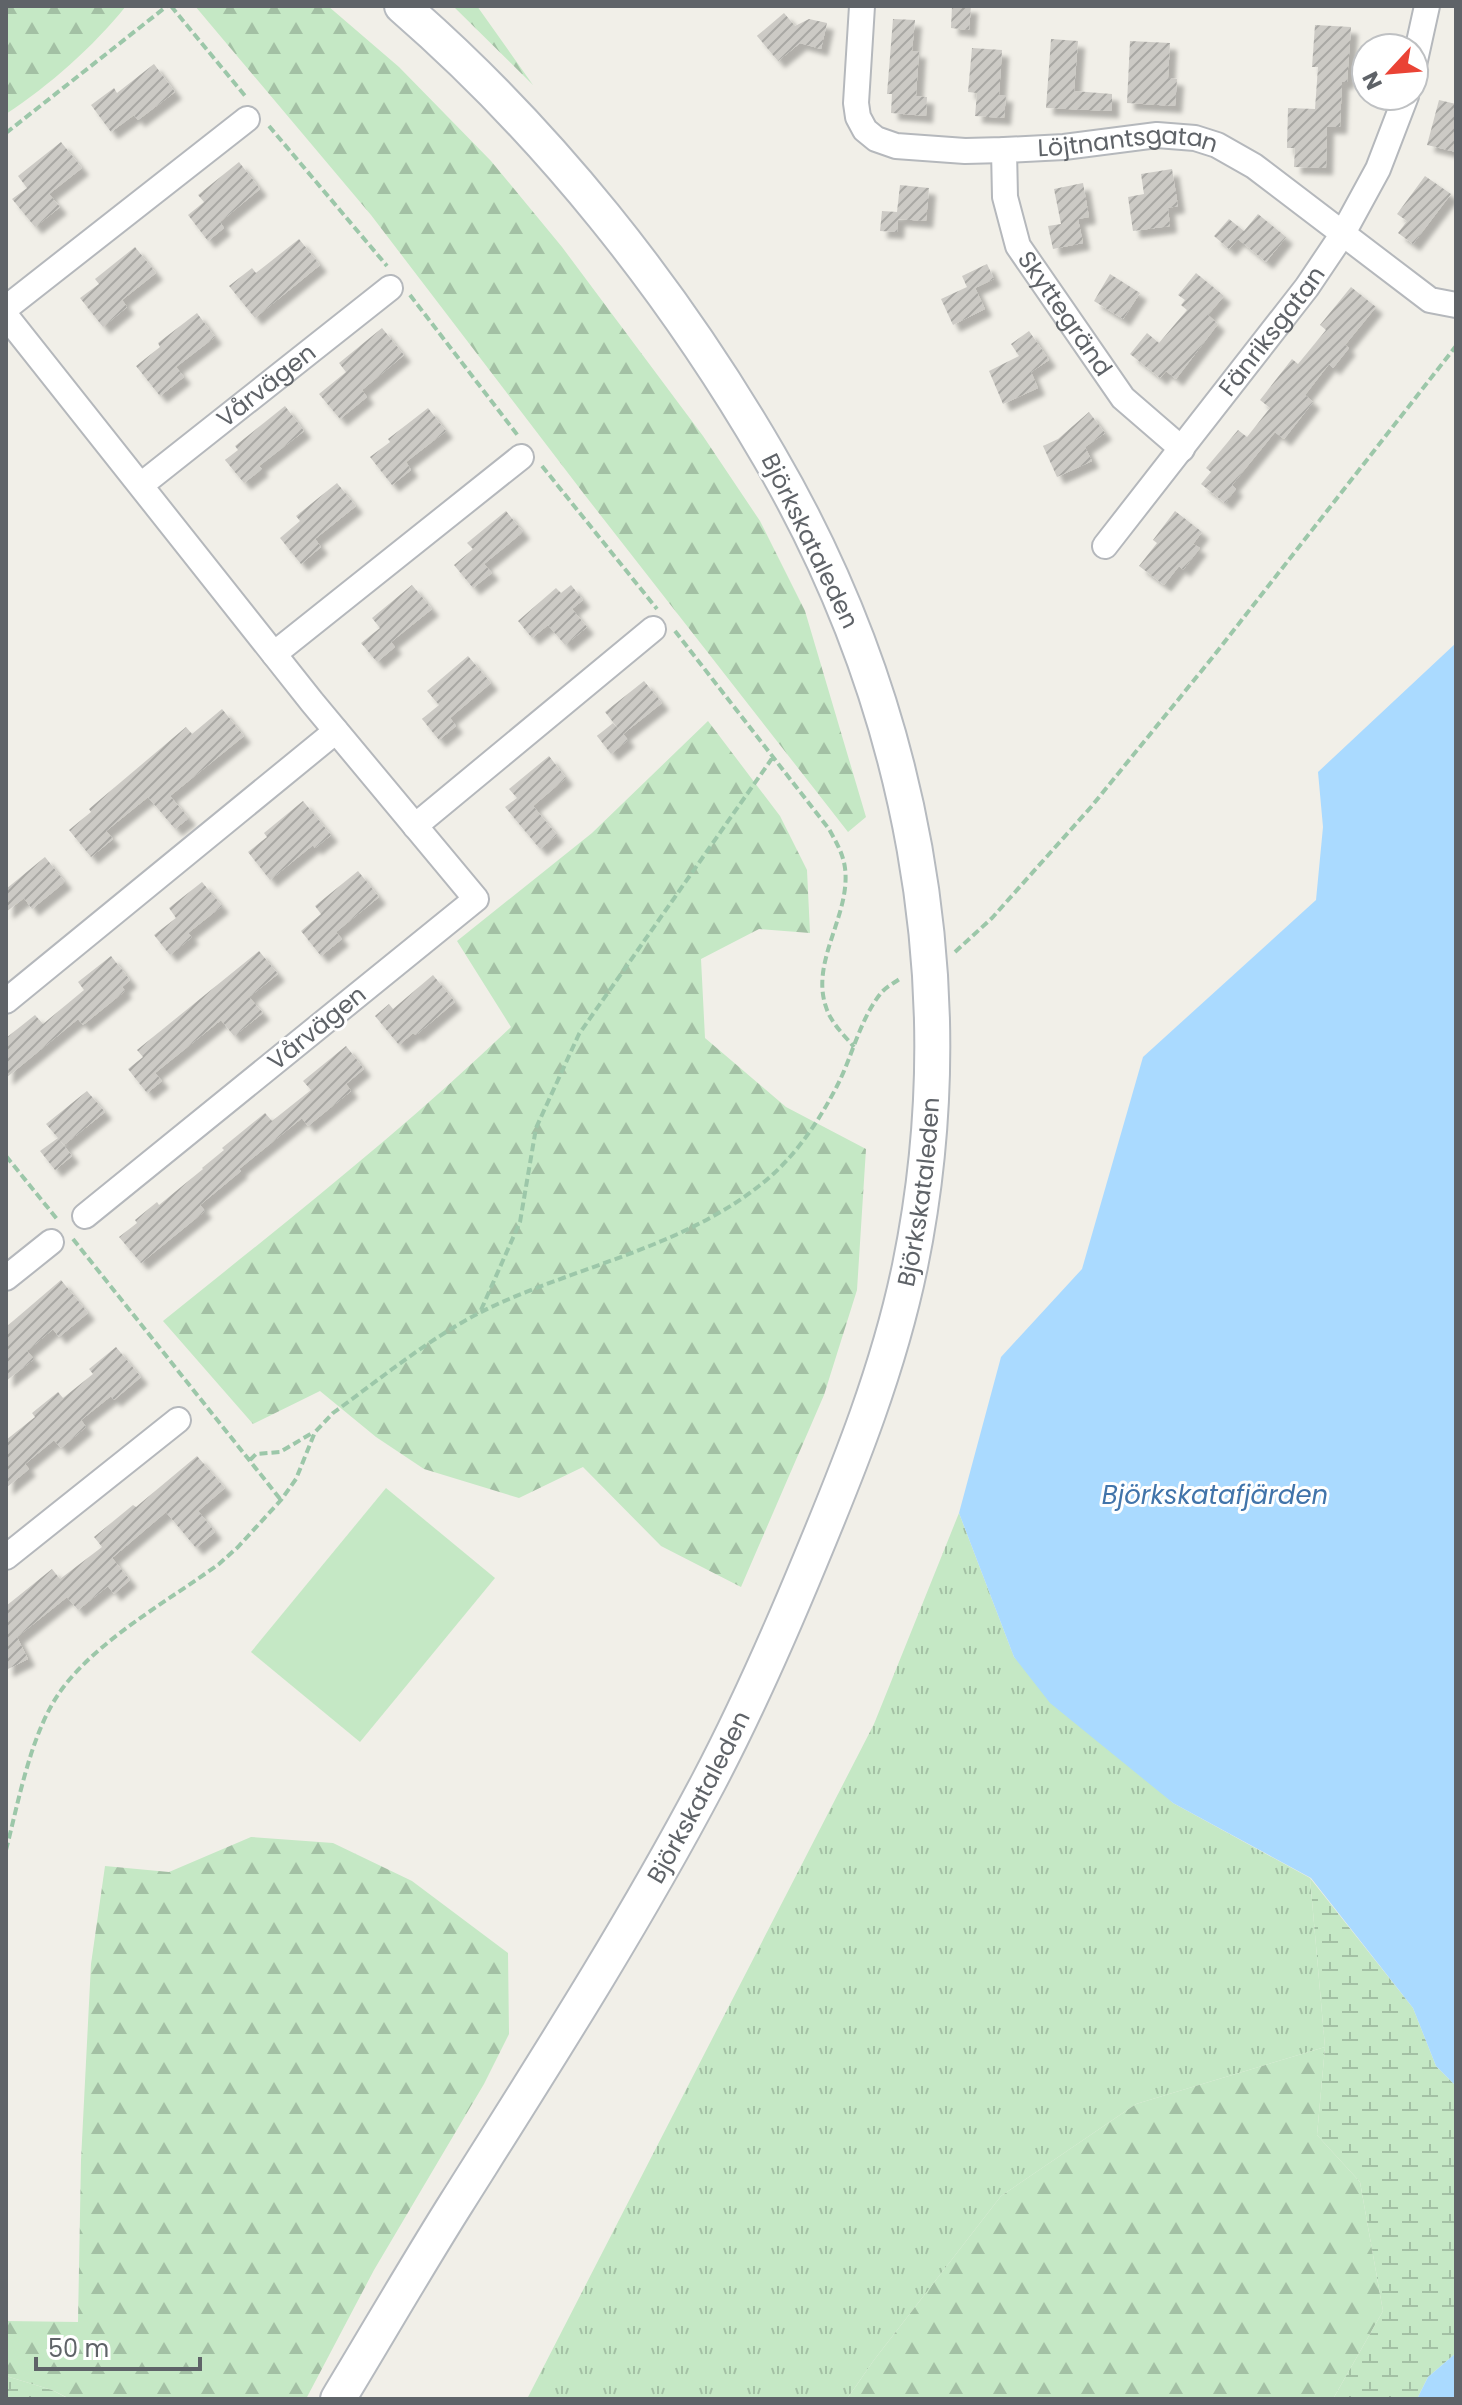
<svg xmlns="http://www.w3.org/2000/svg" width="1462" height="2405" font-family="Poppins,sans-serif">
	<defs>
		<pattern id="grass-tufts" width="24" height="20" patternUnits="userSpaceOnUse" patternTransform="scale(2)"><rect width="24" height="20" fill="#c5e8c5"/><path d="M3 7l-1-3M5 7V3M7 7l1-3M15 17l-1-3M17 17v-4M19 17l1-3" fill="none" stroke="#a3c0a4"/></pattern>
		<pattern id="forest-firs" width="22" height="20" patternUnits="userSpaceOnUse" patternTransform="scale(2)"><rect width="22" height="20" fill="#c5e8c5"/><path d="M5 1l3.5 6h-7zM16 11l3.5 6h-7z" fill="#a3c0a4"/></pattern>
		<pattern id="wetland-marsh" width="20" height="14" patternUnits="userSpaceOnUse" patternTransform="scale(2)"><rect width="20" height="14" fill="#c5e8c5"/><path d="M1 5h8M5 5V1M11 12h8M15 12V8" fill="none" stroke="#a3c0a4"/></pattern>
		<pattern id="building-hatch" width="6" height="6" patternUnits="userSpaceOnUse" patternTransform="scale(2)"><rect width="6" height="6" fill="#cccac5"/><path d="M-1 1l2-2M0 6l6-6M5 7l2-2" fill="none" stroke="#a9a8a4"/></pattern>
		<filter id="shadow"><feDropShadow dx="7" dy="7" stdDeviation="2" flood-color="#0004"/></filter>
	</defs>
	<rect width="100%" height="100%" fill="#f1efe8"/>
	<path fill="url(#grass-tufts)" d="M 959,1513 L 1014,1657 L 1173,1803 L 1310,1878 L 1325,2047 L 1136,2104 L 1001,2196 L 874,2360 L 847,2399 L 527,2399 L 874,1724 Z"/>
	<path fill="url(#forest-firs)" d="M 6,6 L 126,6 C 93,47 50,85 6,114 Z
		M 195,6 L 328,6 L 399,67 L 491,161 L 562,247 L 703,436 L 760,521 L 805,611 L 866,817 L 848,832 L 584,494 L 371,215 Z
		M 453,6 L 477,6 L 533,85 Z
		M 708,721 L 780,816 L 807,870 L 810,933 L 759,929 L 701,959 L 705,1038 L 786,1107 L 866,1149 L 857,1290 L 824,1395 L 741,1587 L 661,1546 L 583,1467 L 519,1498 L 424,1469 L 376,1437 L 320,1391 L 253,1424 L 163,1321 C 281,1226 401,1132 511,1027 L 457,941 L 592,833 Z
		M 251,1837 L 333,1843 L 412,1881 L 508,1953 L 509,2034 L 484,2084 L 374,2270 L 306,2399 L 70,2399 L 52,2390 L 6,2376 L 6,2321 L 78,2322 L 81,2160 L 91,1964 L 105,1866 L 169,1872 Z
		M 1325,2047 L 1317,2135 L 1360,2182 L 1383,2311 L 1333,2399 L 847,2399 L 874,2360 L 1001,2196 L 1136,2104 Z"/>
	<path fill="url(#wetland-marsh)" d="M 1310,1878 L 1413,2008 L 1436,2066 L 1456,2086 L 1456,2353 L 1428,2377 L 1417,2399 L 1333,2399 L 1383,2311 L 1360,2182 L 1317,2135 L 1325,2047 Z
		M 6,2376 L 52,2390 L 69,2399 L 6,2399 Z"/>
	<path fill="#c5e8c5" d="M 386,1488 L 495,1578 L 360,1742 L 251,1652 Z"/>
	<path fill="#aadaff" d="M 1456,643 L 1456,2086 L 1436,2066 L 1413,2008 L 1311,1878 L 1173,1803 L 1050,1703 L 1014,1657 L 959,1513 L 1001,1357 L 1082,1269 L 1143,1057 L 1316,900 L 1323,827 L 1318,772 Z
		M 1456,2353 L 1456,2399 L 1417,2399 L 1428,2377 Z"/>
	<path fill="url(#building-hatch)" filter="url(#shadow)" d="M 952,6 L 971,6 L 969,30 L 951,28 Z
		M 784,13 L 795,26 L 809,19 L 827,23 L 821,49 L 800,43 L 778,61 L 757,36 Z
		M 893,19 L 915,20 L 912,51 L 919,51 L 916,96 L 927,97 L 926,116 L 891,113 L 892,94 L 887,94 Z
		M 1315,25 L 1351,27 L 1347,82 L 1342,82 L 1340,127 L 1327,127 L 1326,168 L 1294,167 L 1295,148 L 1287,148 L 1288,108 L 1315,109 L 1318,67 L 1312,67 Z
		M 1051,39 L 1078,41 L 1074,91 L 1112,94 L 1112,111 L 1046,108 Z
		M 1130,41 L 1170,43 L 1168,78 L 1177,79 L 1175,106 L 1127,103 Z
		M 972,48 L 1002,50 L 999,95 L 1006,95 L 1004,118 L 975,116 L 977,93 L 968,92 Z
		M 154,64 L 175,92 L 138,120 L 134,115 L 111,132 L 91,105 L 114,88 L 117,93 Z
		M 1439,100 L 1456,104 L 1456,152 L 1427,145 Z
		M 61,142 L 82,168 L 49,194 L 60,207 L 35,227 L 12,199 L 27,188 L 18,176 Z
		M 239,162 L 260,189 L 220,222 L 224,228 L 208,241 L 188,215 L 204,202 L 198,195 Z
		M 1172,169 L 1178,206 L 1168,208 L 1170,226 L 1133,231 L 1128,197 L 1144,194 L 1141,174 Z
		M 1425,176 L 1451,194 L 1413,244 L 1398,233 L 1407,221 L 1397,214 Z
		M 1083,183 L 1089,217 L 1078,219 L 1083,243 L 1053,249 L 1048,226 L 1061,224 L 1054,189 Z
		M 900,185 L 929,188 L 926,221 L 898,219 L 897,232 L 880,231 L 882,211 L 897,212 Z
		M 1258,214 L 1286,237 L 1266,262 L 1238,239 L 1229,249 L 1214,236 L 1229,219 L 1244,231 Z
		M 299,239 L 320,265 L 255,318 L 229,286 L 252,268 L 256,273 Z
		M 135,247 L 156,273 L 122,300 L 127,307 L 103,327 L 80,298 L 99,284 L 95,279 Z
		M 987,264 L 994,279 L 975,288 L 985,309 L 953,325 L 941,299 L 967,287 L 962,276 Z
		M 1196,273 L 1224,296 L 1208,315 L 1218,324 L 1176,379 L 1166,371 L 1160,378 L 1130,354 L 1147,333 L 1159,343 L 1187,310 L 1181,305 L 1185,300 L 1178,295 Z
		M 1110,274 L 1140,293 L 1123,319 L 1094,301 Z
		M 1351,287 L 1376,307 L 1345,345 L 1349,348 L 1333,368 L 1329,364 L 1305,395 L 1313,402 L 1284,439 L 1275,432 L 1232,485 L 1236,489 L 1225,503 L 1201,484 L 1211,472 L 1206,468 L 1238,430 L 1247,437 L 1270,408 L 1260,400 L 1292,359 L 1298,364 L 1326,330 L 1320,325 Z
		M 197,313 L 215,337 L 176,367 L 184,377 L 160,396 L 136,366 L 160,347 L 158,343 Z
		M 382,328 L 404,355 L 362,390 L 367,397 L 340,419 L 319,394 L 346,372 L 339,363 Z
		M 1029,331 L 1049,360 L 1031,372 L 1038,388 L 1003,404 L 989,371 L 1019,356 L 1011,344 Z
		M 285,406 L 304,431 L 259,466 L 262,469 L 244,483 L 225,460 L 238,450 L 235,446 Z
		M 428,408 L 446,431 L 406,462 L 411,470 L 392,485 L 370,457 L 390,442 L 388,439 Z
		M 1089,412 L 1105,433 L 1085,447 L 1092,461 L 1057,477 L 1043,446 L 1058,439 Z
		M 337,483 L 356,506 L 315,539 L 321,547 L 301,564 L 280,538 L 300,521 L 296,516 Z
		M 506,511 L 523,532 L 484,564 L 492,573 L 473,588 L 454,565 L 473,549 L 467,543 Z
		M 1175,511 L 1202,532 L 1193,544 L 1200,548 L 1183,570 L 1179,566 L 1164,585 L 1139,566 L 1157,543 L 1153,540 Z
		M 412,585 L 432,609 L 391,642 L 395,647 L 377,662 L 361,643 L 380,628 L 372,618 Z
		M 571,585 L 583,600 L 572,609 L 587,627 L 565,645 L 548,625 L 532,638 L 518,621 L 556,588 L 561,593 Z
		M 468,656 L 491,683 L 450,718 L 456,726 L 439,740 L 422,719 L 439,705 L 427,691 Z
		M 644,681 L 662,703 L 623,734 L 628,740 L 611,754 L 597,736 L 613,723 L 620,731 L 605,712 Z
		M 222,709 L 244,736 L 170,796 L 189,818 L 175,829 L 148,797 L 106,831 L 113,839 L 91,857 L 69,830 L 91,812 L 89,809 L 186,727 L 192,734 Z
		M 549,756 L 566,778 L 533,806 L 557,835 L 540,849 L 505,807 L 517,798 L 509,789 Z
		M 303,801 L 331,835 L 315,848 L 313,845 L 270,880 L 248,852 L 267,837 L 264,833 Z
		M 45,857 L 65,882 L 32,909 L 24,898 L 6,912 L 6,889 Z
		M 358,871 L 379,897 L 336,932 L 342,939 L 321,956 L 301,931 L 321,914 L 315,906 Z
		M 202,882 L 222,906 L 188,933 L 192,937 L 170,955 L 154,935 L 176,918 L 169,908 Z
		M 259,951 L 278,974 L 249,997 L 263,1013 L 234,1036 L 221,1020 L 155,1073 L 162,1081 L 147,1093 L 128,1069 L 143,1057 L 137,1050 Z
		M 111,956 L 130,980 L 122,987 L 125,991 L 83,1025 L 78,1019 L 6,1078 L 6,1038 L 35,1015 L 43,1024 L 84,990 L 78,982 Z
		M 433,975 L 455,1002 L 416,1035 L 413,1033 L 399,1045 L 375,1016 L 389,1004 L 393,1009 Z
		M 346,1046 L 364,1069 L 346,1084 L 351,1091 L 308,1126 L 302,1118 L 239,1169 L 241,1171 L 200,1205 L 205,1211 L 141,1263 L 119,1237 L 137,1223 L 135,1220 L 157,1202 L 159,1205 L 203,1169 L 202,1168 L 224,1150 L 222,1148 L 265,1113 L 272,1121 L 311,1090 L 303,1081 Z
		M 87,1091 L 105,1112 L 64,1145 L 46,1124 Z
		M 58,1138 L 72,1156 L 55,1170 L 40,1151 Z
		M 61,1280 L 88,1313 L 59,1337 L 53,1329 L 27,1351 L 34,1359 L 6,1381 L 6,1327 Z
		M 116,1347 L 141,1377 L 114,1400 L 111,1396 L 81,1420 L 86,1427 L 61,1448 L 54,1440 L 25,1464 L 29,1469 L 6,1488 L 6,1440 L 35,1417 L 32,1413 L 58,1392 L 63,1398 L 93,1374 L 89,1369 Z
		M 197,1456 L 225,1488 L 198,1511 L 215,1532 L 196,1548 L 166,1512 L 112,1558 L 130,1580 L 114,1594 L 108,1586 L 78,1610 L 67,1597 L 17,1637 L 28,1659 L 6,1670 L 6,1606 L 52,1569 L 60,1579 L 102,1547 L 111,1558 L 94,1537 L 133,1505 L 136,1507 Z"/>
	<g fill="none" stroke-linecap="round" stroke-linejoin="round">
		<g stroke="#b5b8bc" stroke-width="28">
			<g id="street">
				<path id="s1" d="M 862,6 L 856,103 L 858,117 L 865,130 L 876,139 L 896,146 L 965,151 L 1004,150 L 1064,147 L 1157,135 L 1195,138 L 1217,145 L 1254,166 L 1430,300 L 1456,305"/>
				<path d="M 1414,65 L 1427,6"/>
				<path id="s2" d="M 1004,150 L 1005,197 L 1018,246 L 1123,398 L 1182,449"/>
				<path d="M 6,308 L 247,119"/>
				<path d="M 6,316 L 312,702 L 476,899 L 85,1216"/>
				<path id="s3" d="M 141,485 L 390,288"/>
				<path id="s4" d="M 1105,546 L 1307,287 L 1342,235 L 1378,169 L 1406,96"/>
				<path d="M 274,654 L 521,457"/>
				<path d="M 415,826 L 653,629"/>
				<path d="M 6,1001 L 336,731"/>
				<path d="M 6,1278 L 51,1242"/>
				<path d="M 6,1557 L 178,1420"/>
			</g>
		</g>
		<g stroke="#b6babf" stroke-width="38">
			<g id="secondary">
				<path id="s5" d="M 338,2399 C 378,2333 416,2267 457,2202 C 544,2064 632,1927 708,1783 C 746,1711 779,1636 810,1561 C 850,1465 889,1368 910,1266 C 967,987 912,701 769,456 C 672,289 548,133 402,6"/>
			</g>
		</g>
		<path stroke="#9cc7a9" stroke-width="4" stroke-dasharray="8 4" stroke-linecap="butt" d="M 171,6 L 246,97
			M 269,126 L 387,266
			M 6,133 L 167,6
			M 410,295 L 519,437
			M 542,466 L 657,609
			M 675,631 L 829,829 C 836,842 843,853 845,868 C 851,915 810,961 826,1007 C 831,1023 844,1035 854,1047
			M 955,952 L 992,918 L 1091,807 L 1212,658 L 1456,346
			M 6,1156 L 57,1219
			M 73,1239 L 281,1500
			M 481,1310 L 520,1222 L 536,1128 L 579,1034 L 773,757
			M 250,1460 L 256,1454 L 280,1452 L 314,1432
			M 6,1850 C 19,1800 31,1731 62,1689 C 99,1639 168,1601 219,1564 L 238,1547 L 281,1500 L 296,1479 L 315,1432 L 333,1413 C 387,1374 439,1330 500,1303 C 585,1265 684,1245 759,1186 C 793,1160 818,1123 837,1086 C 852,1057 860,1019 881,993 C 886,987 894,983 901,978"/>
		<use href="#street" stroke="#fff" stroke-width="24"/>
		<use href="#secondary" stroke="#fff" stroke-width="34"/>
	</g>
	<g text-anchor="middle" stroke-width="6" stroke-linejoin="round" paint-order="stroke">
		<g font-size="24" fill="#5f6368" stroke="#fff">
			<text dy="8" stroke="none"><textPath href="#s1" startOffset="394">Löjtnantsgatan</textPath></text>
			<text dy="8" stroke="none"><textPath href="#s2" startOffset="180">Skyttegränd</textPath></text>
			<text dy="8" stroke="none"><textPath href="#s4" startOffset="272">Fänriksgatan</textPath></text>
			<text dy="8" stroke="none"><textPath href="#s3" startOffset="160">Vårvägen</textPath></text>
			<text transform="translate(810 541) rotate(64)" y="8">Björkskataleden</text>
			<text transform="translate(317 1028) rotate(-39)" y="8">Vårvägen</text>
			<text dy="8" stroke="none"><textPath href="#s5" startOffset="1350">Björkskataleden</textPath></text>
			<text dy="8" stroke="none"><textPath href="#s5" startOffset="702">Björkskataleden</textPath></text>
		</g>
		<g font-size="26" font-style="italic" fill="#4174aa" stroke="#fff">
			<text x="1215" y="1504">Björkskatafjärden</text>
		</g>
	</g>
	<rect width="1462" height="2405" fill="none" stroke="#5f6368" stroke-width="16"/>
	<g transform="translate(1390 72) rotate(244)"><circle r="38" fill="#ffffff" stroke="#bfc1c3" stroke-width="2"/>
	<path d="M0-6L14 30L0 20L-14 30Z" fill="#ea4335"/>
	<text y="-12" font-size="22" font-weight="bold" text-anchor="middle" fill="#5f6368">N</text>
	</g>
	<path d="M36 2357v12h164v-12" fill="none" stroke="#5f6368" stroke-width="4"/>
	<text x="48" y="2357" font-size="24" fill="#5f6368" stroke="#ffffff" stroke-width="6" paint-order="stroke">50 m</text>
</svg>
